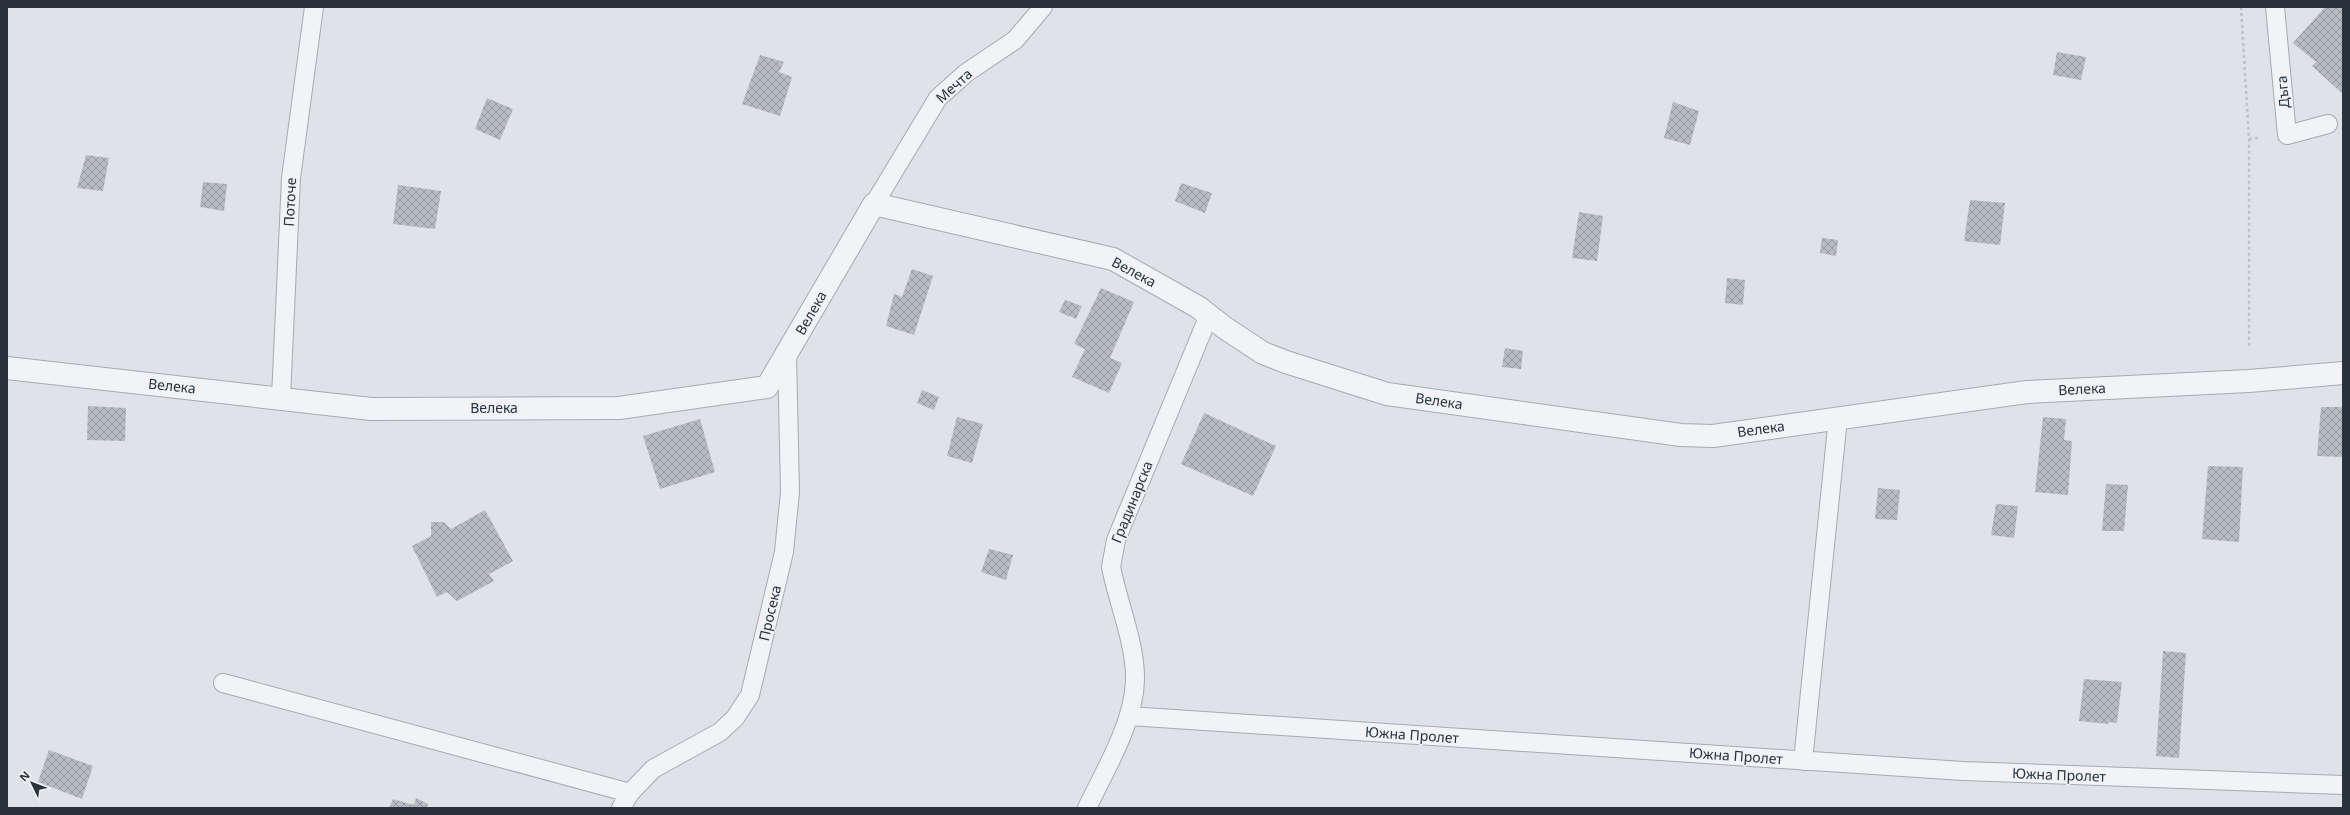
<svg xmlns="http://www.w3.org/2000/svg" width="2350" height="815" font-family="'Noto Sans',sans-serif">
	<defs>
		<pattern id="building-cross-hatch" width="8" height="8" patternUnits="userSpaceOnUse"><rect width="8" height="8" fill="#b7bcc4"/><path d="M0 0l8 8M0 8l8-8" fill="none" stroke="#9599a0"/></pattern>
	</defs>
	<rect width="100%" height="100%" fill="#dfe3e7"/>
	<path fill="url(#building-cross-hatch)" d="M 2325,7 L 2343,7 L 2343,94 L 2312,66 L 2316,62 L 2293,43 Z
		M 2057,52 L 2086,57 L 2081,80 L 2053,75 Z
		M 760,55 L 784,62 L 779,72 L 792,77 L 780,116 L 742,104 Z
		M 487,98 L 513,109 L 500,140 L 475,129 Z
		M 1673,102 L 1699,111 L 1690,145 L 1664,138 Z
		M 86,155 L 109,158 L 103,191 L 77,188 Z
		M 203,182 L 227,184 L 224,211 L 200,207 Z
		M 1181,183 L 1212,193 L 1205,213 L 1175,201 Z
		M 398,185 L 441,191 L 435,229 L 393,224 Z
		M 1970,200 L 2005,203 L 2000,245 L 1964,241 Z
		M 1579,212 L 1603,216 L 1597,261 L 1572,258 Z
		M 1822,238 L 1838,240 L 1836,256 L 1820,253 Z
		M 912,269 L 933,276 L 914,335 L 886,326 L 894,294 L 902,297 Z
		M 1727,278 L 1745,280 L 1743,305 L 1725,303 Z
		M 1101,288 L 1134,302 L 1110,358 L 1122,363 L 1109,393 L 1072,377 L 1085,349 L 1074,344 Z
		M 1065,300 L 1082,306 L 1076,319 L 1059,312 Z
		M 1505,348 L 1523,351 L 1521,369 L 1502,367 Z
		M 922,390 L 939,397 L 934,410 L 917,403 Z
		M 88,406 L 126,408 L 125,441 L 87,440 Z
		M 2321,407 L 2343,407 L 2343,457 L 2317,456 Z
		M 1204,413 L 1276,446 L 1253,496 L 1181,464 Z
		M 957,417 L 983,424 L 972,463 L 947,456 Z
		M 2043,417 L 2066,419 L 2064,440 L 2072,441 L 2068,495 L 2035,492 Z
		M 700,419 L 715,472 L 660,489 L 643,436 Z
		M 2208,466 L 2243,467 L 2239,542 L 2202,539 Z
		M 2106,484 L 2128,485 L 2124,531 L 2102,531 Z
		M 1878,488 L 1900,490 L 1897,520 L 1875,519 Z
		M 1996,504 L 2018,506 L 2014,538 L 1991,535 Z
		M 485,510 L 513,561 L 489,574 L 494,581 L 457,601 L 447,592 L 437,597 L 412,546 L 431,536 L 431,522 L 444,522 L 451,529 Z
		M 989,549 L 1013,555 L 1006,580 L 981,572 Z
		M 2163,651 L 2186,653 L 2179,758 L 2156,756 Z
		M 2084,679 L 2122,682 L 2117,723 L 2109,722 L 2108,724 L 2079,721 Z
		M 49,750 L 93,766 L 82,799 L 38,782 Z
		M 416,798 L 428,804 L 427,808 L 389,808 L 393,799 L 414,805 Z"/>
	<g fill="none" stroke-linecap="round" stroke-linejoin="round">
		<g stroke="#a5aab1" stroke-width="20">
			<path id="lane" d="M 2275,7 L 2287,135 L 2328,124
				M 874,204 L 938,98 L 966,73 L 1015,40 L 1043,7
				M 281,398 L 291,178 L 314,7
				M 223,683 L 630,793
				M 1129,716 L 1963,771 L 2343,785
				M 1803,761 L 1838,418
				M 621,808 L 630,793 L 653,769 L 720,732 L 735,718 L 750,695 L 784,552 L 790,492 L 787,354
				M 1087,808 C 1105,770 1134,723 1135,680 C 1136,645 1118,603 1111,567 L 1116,540 L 1209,315"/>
		</g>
		<g stroke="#a5aab1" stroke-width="24">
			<path id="street" d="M 7,368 L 371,409 L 619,408 L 767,387 L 874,204 L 1113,259 L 1198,307 L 1225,328 L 1263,353 L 1286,362 L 1387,394 L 1681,435 L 1713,436 L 2027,392 L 2249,381 L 2343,373"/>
		</g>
		<path stroke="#bec1c6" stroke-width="2.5" stroke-dasharray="3 3" stroke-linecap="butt" d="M 2241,7 L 2249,139 L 2249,349
			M 2249,139 L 2258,138"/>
		<use href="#lane" stroke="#f2f3f6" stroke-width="18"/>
		<use href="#street" stroke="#f2f3f6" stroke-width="22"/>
	</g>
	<g text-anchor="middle" stroke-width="3" stroke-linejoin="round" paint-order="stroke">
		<g font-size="14" fill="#29323d" stroke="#eef2f5">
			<text transform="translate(954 86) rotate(-42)" y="5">Мечта</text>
			<text transform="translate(2283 92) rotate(-95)" y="5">Дъга</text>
			<text transform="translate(290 202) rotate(-87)" y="5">Поточе</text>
			<text transform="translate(1134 272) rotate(28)" y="5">Велека</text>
			<text transform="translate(811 313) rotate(-60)" y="5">Велека</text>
			<text transform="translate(172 386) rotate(6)" y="5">Велека</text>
			<text transform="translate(2082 389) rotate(-3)" y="5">Велека</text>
			<text transform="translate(1439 401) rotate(8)" y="5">Велека</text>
			<text x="494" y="413">Велека</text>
			<text transform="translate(1761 429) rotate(-8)" y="5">Велека</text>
			<text transform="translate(1132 502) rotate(-68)" y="5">Градинарска</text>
			<text transform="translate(770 613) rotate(-77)" y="5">Просека</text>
			<text transform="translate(1412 735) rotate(4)" y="5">Южна Пролет</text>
			<text transform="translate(1736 756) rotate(4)" y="5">Южна Пролет</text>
			<text transform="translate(2059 775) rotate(2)" y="5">Южна Пролет</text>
		</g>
	</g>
	<rect width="2350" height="815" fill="none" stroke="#29323d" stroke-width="16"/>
	<g transform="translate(32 783) rotate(313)" stroke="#eef2f5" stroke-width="3" paint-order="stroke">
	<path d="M0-3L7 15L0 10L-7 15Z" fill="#29323d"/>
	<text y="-6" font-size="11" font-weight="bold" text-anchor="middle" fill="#29323d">N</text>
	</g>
</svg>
